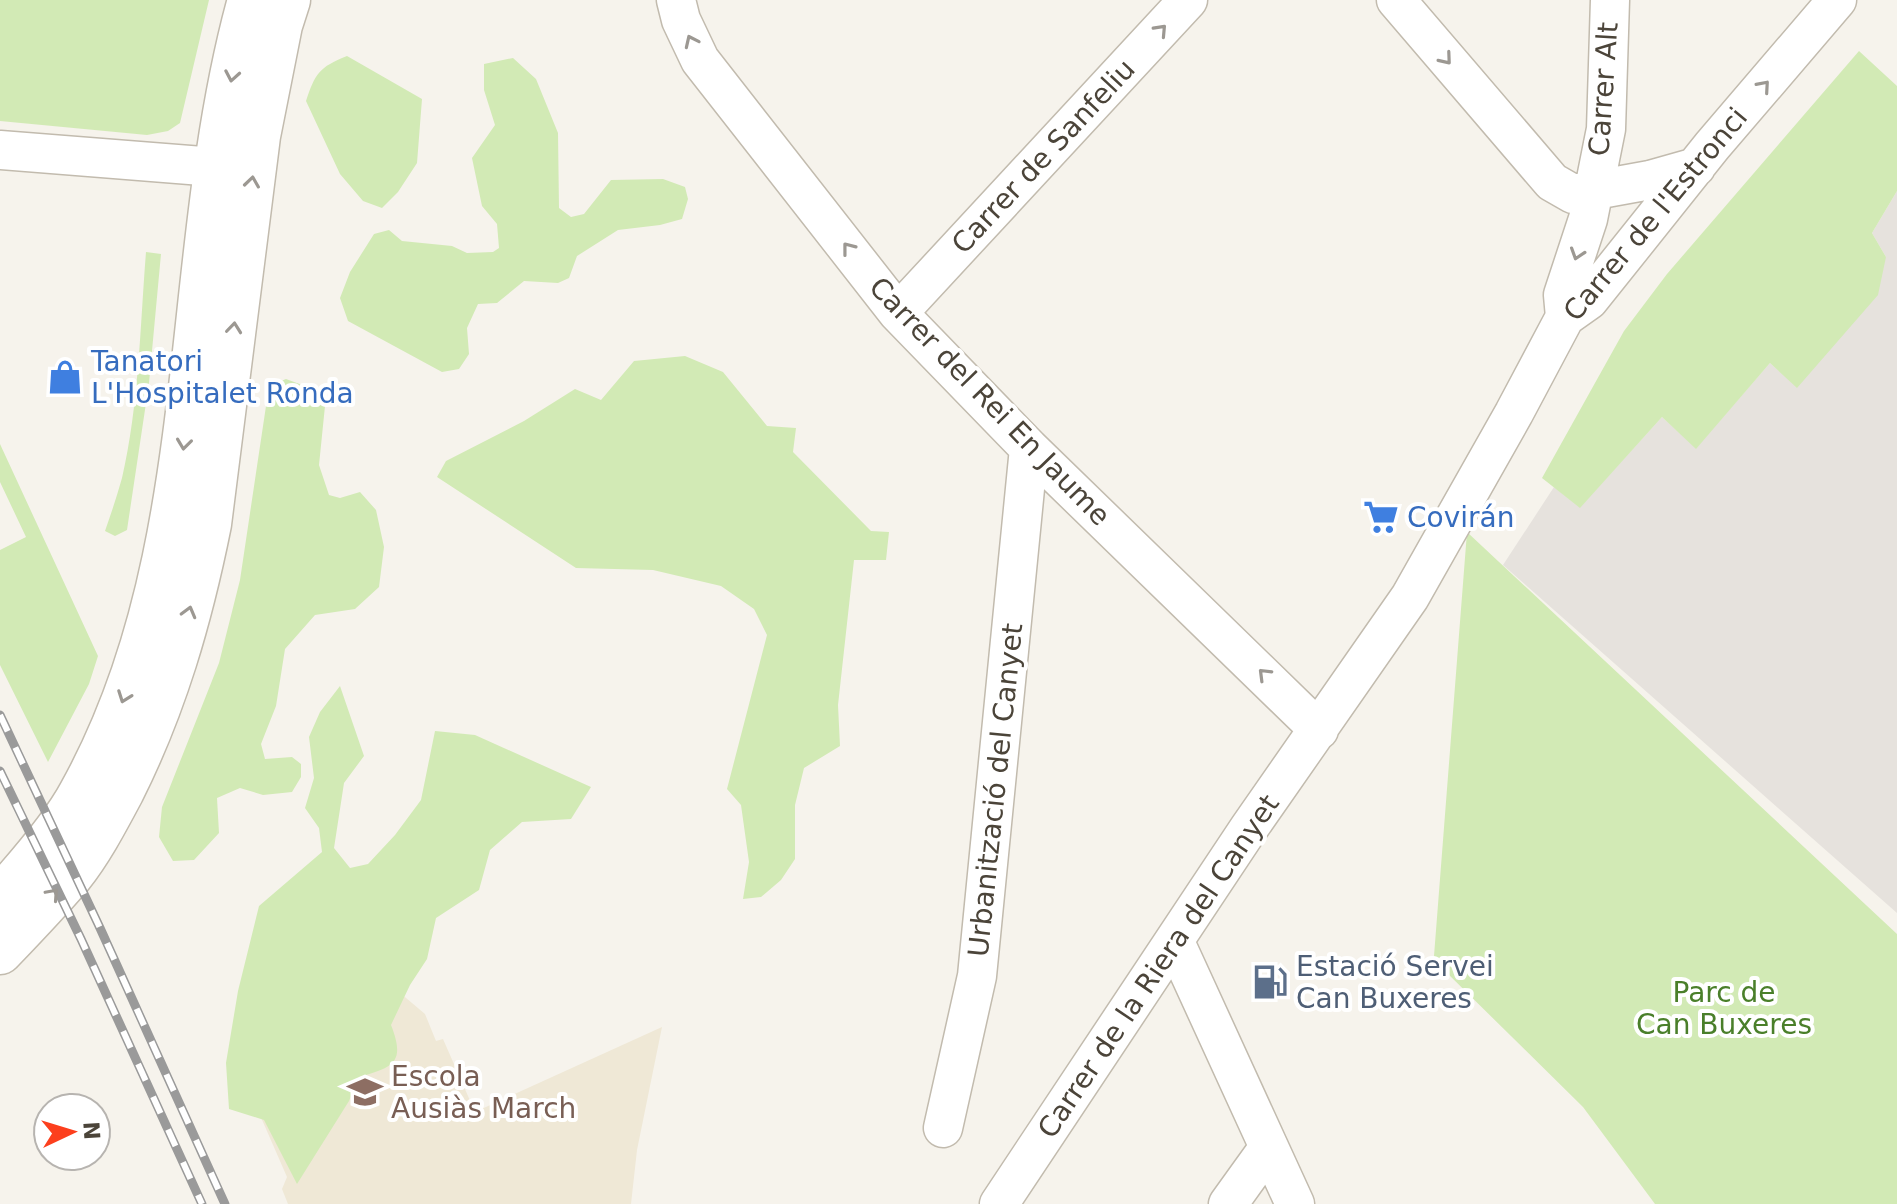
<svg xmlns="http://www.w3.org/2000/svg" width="1897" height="1204" font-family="'DejaVu Sans',sans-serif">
	<rect width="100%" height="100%" fill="#f6f3ec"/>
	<path fill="#e6e2dd" d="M 1897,191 L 1897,913 L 1503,565 L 1554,487 L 1580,507 L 1662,417 L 1696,448 L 1770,363 L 1797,387 L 1886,257 L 1872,233 Z"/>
	<path fill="#efe8d6" d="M 386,981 L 425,1014 L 436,1041 L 443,1039 L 475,1112 L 662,1027 L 637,1150 L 631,1204 L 288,1204 L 282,1189 L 287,1177 L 256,1106 Z"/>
	<path fill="#d2eab5" d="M 0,0 L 209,0 L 180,123 L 168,131 L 147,135 L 0,121 Z
		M 1859,51 L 1897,86 L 1897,191 L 1872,233 L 1886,257 L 1878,295 L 1797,388 L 1770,363 L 1696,449 L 1662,417 L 1580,508 L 1542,478 L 1624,331 L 1667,274 Z
		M 347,56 L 422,99 L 417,163 L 398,192 L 382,208 L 363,201 L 340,174 L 306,101 C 315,74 319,67 347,56 Z
		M 513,58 L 536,79 L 558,133 L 559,208 L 571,217 L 584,214 L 611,180 L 663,179 L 685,187 L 688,199 L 682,219 L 660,225 L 618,230 L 577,256 L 569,278 L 558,283 L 524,281 L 497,303 L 478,304 L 467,328 L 469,354 L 459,369 L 442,372 L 348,321 L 340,298 L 350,272 L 374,234 L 389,230 L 402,241 L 452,246 L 467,253 L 493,252 L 499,248 L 497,224 L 482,206 L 472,158 L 495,125 L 484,90 L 484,64 Z
		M 146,252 L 161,254 L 149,383 L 127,530 L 115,536 L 105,531 C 111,514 117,496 122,478 C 139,405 140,327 146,252 Z
		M 685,356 L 723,372 L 767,426 L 796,428 L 793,452 L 871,531 L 889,532 L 886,560 L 854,560 L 838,705 L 840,746 L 804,768 L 795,805 L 795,859 L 781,880 L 761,897 L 743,899 L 749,862 L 741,805 L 727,789 L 767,635 L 754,609 L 721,586 L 653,570 L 576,568 L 437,477 L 446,461 L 524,421 L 575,389 L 601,400 L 634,361 Z
		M 286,379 L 305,386 L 325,406 L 319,465 L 329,495 L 340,498 L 360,492 L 376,510 L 384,547 L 379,587 L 355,609 L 315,615 L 285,649 L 276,706 L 261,744 L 265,759 L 292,757 L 301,764 L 301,777 L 292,792 L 263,795 L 240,788 L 217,798 L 219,833 L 194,860 L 173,861 L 159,837 L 162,807 L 219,663 L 240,580 L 269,386 Z
		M 0,444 L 98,656 L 89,684 L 48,762 L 0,665 L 0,550 L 26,537 L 0,482 Z
		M 1467,532 L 1897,934 L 1897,1204 L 1655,1204 L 1583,1107 L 1445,971 L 1434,956 Z
		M 340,686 L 364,756 L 344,783 L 334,848 L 350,868 L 368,864 L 395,835 L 421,800 L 435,731 L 475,735 L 591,787 L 571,819 L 522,822 L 490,850 L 479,890 L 436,918 L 427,959 L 410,985 L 391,1025 C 406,1063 393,1067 359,1077 L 349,1101 L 297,1184 L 264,1120 L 229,1109 L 226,1063 L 238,991 L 259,906 L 322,852 L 319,828 L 305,808 L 314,778 L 309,737 L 320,712 Z"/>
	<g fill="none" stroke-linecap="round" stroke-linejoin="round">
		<g stroke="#c2bbae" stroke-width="41">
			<path id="minor" d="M 676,0 L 681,20 L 700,60 L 898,313 L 1029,448 L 1319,730
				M 1396,0 L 1552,182 L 1573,194 L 1650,180 L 1696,167
				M 0,150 L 215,167
				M 898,313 L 1188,0
				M 1565,317 L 1563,295 L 1588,219 L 1606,129 L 1610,0
				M 1175,942 L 1295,1204
				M 943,1128 L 977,976 L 1029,448
				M 999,1204 L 1249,828 L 1410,597 L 1514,413 L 1565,317 L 1589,300 L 1712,146 L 1837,0
				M 1228,1204 L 1269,1147"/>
		</g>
		<g stroke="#c2bbae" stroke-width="47">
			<path id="tertiary" d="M 0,898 C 26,869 63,827 81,793 C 216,551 178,260 250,0
				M 0,952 C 24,927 49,901 71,875 C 91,850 107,819 122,791 C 165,705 190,618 209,524 L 258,136 L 280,25 L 288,0"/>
		</g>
		<use href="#minor" stroke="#fff" stroke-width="38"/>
		<use href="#tertiary" stroke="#fff" stroke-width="44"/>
		<g stroke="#9a9a9a" stroke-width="9">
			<path id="rail" d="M 0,715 L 100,928 L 225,1204
				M 0,771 L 81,939 L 202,1204"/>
		</g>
		<use href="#rail" stroke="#fff" stroke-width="6" stroke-dasharray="18" stroke-linecap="butt"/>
	</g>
	<defs><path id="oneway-chevron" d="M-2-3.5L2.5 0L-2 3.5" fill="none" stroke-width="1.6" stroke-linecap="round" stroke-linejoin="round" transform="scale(2)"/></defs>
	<g stroke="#9c9892">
		<use href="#oneway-chevron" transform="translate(1161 30) rotate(-47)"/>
		<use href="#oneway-chevron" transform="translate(691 41) rotate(-115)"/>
		<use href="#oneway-chevron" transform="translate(1446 59) rotate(50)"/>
		<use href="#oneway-chevron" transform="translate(232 76) rotate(100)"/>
		<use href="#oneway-chevron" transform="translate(1764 86) rotate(-49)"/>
		<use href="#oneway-chevron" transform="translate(252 182) rotate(-82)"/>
		<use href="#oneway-chevron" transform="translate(848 248) rotate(-128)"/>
		<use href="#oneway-chevron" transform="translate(1577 254) rotate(108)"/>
		<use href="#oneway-chevron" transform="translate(234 328) rotate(-84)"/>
		<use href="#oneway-chevron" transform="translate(184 444) rotate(97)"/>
		<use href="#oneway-chevron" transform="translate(189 612) rotate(-75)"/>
		<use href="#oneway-chevron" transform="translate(1264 674) rotate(-135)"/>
		<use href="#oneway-chevron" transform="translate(124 697) rotate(110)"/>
		<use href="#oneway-chevron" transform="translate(53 894) rotate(-48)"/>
	</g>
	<defs>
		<g id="shop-bare" transform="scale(2.76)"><path d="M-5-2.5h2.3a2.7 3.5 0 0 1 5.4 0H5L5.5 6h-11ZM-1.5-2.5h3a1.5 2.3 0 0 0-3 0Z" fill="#3f7fe0" stroke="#fff" stroke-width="2.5" paint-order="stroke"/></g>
		<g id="supermarket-bare" transform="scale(2.76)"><path d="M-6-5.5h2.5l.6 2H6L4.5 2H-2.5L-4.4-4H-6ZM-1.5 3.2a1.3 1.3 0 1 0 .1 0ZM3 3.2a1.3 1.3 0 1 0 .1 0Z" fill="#3f7fe0" stroke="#fff" stroke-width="2.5" paint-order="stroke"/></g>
		<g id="fuel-bare" transform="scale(2.76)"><path d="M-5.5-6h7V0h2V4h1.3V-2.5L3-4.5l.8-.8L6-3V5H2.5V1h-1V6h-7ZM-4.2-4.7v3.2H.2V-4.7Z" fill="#5c6f8a" stroke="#fff" stroke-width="2.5" paint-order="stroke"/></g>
		<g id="school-bare" transform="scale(2.76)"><path d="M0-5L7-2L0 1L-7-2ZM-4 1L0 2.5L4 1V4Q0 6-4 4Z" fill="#8d6e63" stroke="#fff" stroke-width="2.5" paint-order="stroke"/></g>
	</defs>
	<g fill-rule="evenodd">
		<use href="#shop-bare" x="65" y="377"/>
		<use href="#supermarket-bare" x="1381" y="517"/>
		<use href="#fuel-bare" x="1270" y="982"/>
		<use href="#school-bare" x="365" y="1092"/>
	</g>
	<g text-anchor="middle" stroke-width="8" stroke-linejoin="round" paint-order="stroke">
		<g font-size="28" fill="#4b4439" stroke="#fff">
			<text transform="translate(1603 89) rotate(-86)" y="10">Carrer Alt</text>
			<text transform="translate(1043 156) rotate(-47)" y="10">Carrer de Sanfeliu</text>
			<text transform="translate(1655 214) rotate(-50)" y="10">Carrer de l'Estronci</text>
			<text transform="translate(990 401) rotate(46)" y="10">Carrer del Rei En Jaume</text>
			<text transform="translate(995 790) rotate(-84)" y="10">Urbanització del Canyet</text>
			<text transform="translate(1158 966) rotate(-56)" y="10">Carrer de la Riera del Canyet</text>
		</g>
		<g font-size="28" fill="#366cbe" stroke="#fff" text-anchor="start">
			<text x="91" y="371">Tanatori<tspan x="91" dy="32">L'Hospitalet Ronda</tspan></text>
			<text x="1407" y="527">Covirán</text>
		</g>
		<g font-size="28" fill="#4e5e75" stroke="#fff" text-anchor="start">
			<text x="1296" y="976">Estació Servei<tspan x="1296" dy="32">Can Buxeres</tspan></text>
		</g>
		<g font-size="28" fill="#4a7f2a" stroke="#fff">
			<text x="1724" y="1002">Parc de<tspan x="1724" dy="32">Can Buxeres</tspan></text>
		</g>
		<g font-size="28" fill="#785e54" stroke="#fff" text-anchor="start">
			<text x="391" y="1086">Escola<tspan x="391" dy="32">Ausiàs March</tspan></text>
		</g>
	</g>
	<g transform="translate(72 1132) rotate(86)"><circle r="38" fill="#ffffff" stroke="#b7b4b0" stroke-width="2"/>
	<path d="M0-6L14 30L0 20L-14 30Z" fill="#fc3f1d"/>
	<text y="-12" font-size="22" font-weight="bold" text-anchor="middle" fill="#4b4439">N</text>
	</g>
</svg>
